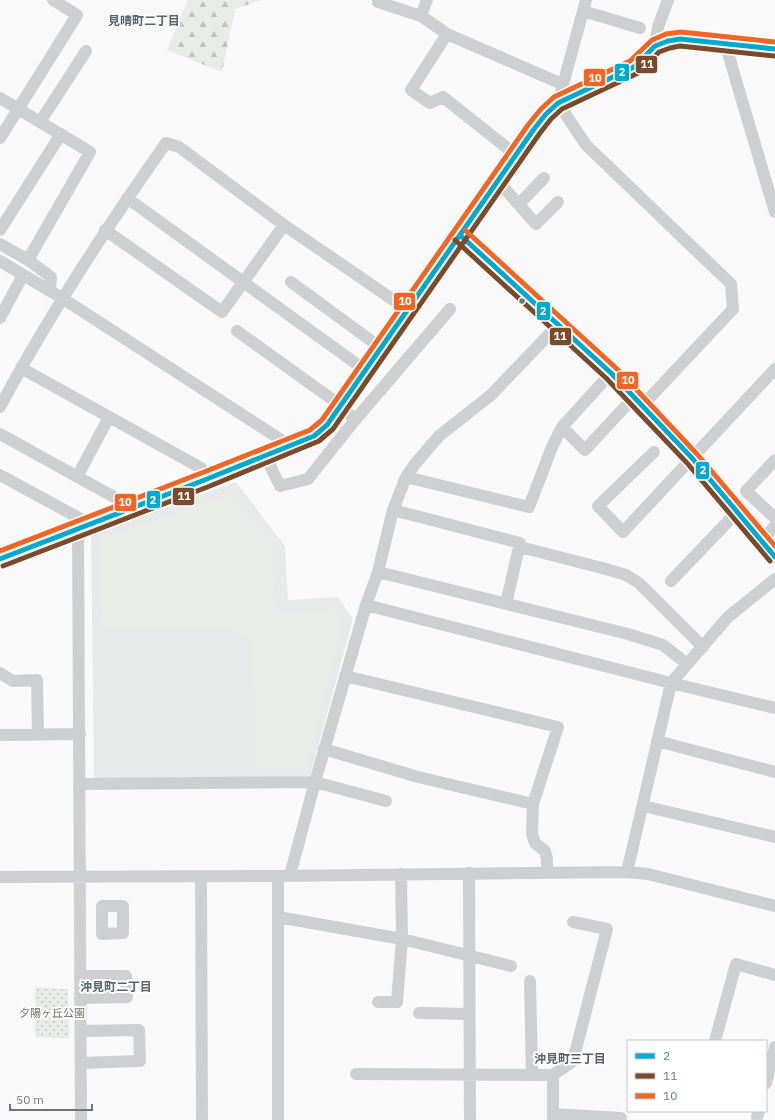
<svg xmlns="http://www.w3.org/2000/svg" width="775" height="1120" font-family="'IBM Plex Sans','Noto Sans JP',sans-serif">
	<defs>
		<pattern id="grass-dots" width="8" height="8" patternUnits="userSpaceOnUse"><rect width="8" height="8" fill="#e8ebe6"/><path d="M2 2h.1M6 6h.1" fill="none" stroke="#c0c3c0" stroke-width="1.8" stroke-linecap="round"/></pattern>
		<pattern id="forest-firs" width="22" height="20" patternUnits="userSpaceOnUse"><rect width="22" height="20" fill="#e8ebe6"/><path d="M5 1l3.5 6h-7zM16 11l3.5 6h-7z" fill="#c0c3c0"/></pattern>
	</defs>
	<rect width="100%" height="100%" fill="#f9f9f9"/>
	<path fill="#e8e9e9" d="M 236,482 L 285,546 L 288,600 L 338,597 L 353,619 L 310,776 L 94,779 L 91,535 Z"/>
	<path fill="url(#grass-dots)" d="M 35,987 L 68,989 L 69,1038 L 35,1037 Z"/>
	<path fill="url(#forest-firs)" d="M 188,0 L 261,0 L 235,9 L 222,72 L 167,50 Z"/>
	<path fill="#e8ebe6" d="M 231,495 L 273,544 L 275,613 L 338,609 L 342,629 L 306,767 L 258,767 L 251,641 L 231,628 L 102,627 L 100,538 Z"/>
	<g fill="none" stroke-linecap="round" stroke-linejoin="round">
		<path stroke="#cecfd0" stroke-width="12" d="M 378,0 L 378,2 L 421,16 L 447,34 L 562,84
			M 586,0 L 558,103 L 586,145 L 731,284 L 733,309 L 642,406
			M 583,11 L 640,28
			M 421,16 L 427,0
			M 447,34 L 411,90 L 430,103 L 443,97 L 516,155
			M 725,43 L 775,212
			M 655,46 L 658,27 L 668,0
			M 0,98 L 90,152 L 28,260
			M 40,122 L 86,51
			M 0,138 L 77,15 L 53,0
			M 498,181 L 536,224 L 558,202
			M 127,198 L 365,370
			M 519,204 L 544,178
			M 0,230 L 61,134
			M 105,230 L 222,312 L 284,225
			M 460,235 L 611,373 L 692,458 L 775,557
			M 0,244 L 28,260 L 51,277 L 50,291
			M 0,261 L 62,298 L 289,445
			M 291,282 L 381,348
			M 0,318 L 23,275
			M 237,331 L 340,405 L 355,420
			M 21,368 L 201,468 L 207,479
			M 0,407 C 49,315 106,228 166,143 L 179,147 L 284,225 L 408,310
			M 562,427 L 585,450 L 634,397
			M 0,434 L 132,507
			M 654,452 L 598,506 L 623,532 L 775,369
			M 265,455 L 280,486 L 308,479 L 355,420 L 450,309
			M 775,460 L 746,491 L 775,518
			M 0,475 L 90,524
			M 77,477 L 109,417
			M 406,477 L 529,507 L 552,447 L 562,427 L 611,373
			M 393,510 L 520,543 L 506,604
			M 78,530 L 81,1120
			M 761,541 L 775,526
			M 520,547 L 606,569 L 626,575 L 639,583 L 703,647
			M 0,559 L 207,479 L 314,436 L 327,425 L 534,129 L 546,114 L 558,103 L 634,67 L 655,46 L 668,41 L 680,39 L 775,49
			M 378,572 L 628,634 L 663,645 L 687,664
			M 671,581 L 737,512
			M 366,605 L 671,683 L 775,708
			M 0,673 L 13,681 L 37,680 L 38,734
			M 345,676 L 558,727 L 533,804 L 532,834 L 535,843 L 545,851 L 547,859 L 547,873
			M 0,735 L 80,734
			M 657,741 L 775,772
			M 324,749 L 418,777 L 533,804
			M 80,784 L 315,782 L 386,801
			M 643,806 L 775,837
			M 627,872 L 671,683 L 728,617 L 775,579
			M 469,873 L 470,1120
			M 290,875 L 315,782 L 366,605 L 378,572 L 393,510 L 406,477 L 415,464 L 439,436 L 491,395 L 557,326
			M 201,876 L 202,1120
			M 278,876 L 278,1120
			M 0,877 L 278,876 L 627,872 L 648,874 L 775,906
			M 102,906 L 123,906 L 123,933 L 102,934 Z
			M 278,917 L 402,939 L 511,966
			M 80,976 L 126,976 L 127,997 L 80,998
			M 530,981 L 532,1075
			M 378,1002 L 397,1002 L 402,939 L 401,874
			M 419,1013 L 469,1014
			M 81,1031 L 139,1030 L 140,1061 L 81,1063
			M 715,1041 L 736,964 L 775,975
			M 356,1074 L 553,1075 L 553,1120
			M 553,1075 L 573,1061 L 607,929 L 573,922
			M 766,1083 L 775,1047
			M 554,1114 L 621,1118 L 621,1120
			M 757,1117 L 759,1111"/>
		<g stroke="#fff" stroke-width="8">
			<path id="bus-1" d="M 460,235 L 611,373 L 692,458 L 775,557
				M 0,559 L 207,479 L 314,436 L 327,425 L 534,129 L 546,114 L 558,103 L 634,67 L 655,46 L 668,41 L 680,39 L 775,49"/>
		</g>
		<g stroke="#fff" stroke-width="8">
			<path id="bus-2" d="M 455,240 L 606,378 L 687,463 L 770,561
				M 3,566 L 210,486 L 319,441 L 333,429 L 540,133 L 551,119 L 562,109 L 638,73 L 659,52 L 670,48 L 680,46 L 774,56"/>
		</g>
		<g stroke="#fff" stroke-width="8">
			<path id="bus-3" d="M 465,230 L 616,368 L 697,454 L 775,546
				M 0,551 L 204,472 L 310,430 L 322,420 L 528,125 L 541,109 L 554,97 L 630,61 L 652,40 L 666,34 L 681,32 L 775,42"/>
		</g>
		<use href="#bus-1" stroke="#00a9ce" stroke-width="5"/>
		<use href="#bus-2" stroke="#7a4b2a" stroke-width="5"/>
		<use href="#bus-3" stroke="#f26522" stroke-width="5"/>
	</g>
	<circle fill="#657683" stroke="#fff" stroke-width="1.5" cx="522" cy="301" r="3.5"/>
	<g text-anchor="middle" stroke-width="4" stroke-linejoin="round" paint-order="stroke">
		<g font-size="11" fill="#687a64" stroke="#fff">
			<text x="52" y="1017">夕陽ヶ丘公園</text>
		</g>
		<g font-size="12" font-weight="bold" fill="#57646e" stroke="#fff">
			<text x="144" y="25">見晴町二丁目</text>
			<text x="116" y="991">沖見町二丁目</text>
			<text x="570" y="1063">沖見町三丁目</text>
		</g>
	</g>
	<g stroke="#fff" stroke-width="1.5">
		<rect x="635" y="55" width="23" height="19" rx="4" fill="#7a4b2a"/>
		<rect x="614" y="63" width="16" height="19" rx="4" fill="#00a9ce"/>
		<rect x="583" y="68" width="23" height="19" rx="4" fill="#f26522"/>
		<rect x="393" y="292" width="23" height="19" rx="4" fill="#f26522"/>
		<rect x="536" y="301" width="15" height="20" rx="4" fill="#00a9ce"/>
		<rect x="549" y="327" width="23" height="19" rx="4" fill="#7a4b2a"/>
		<rect x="616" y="371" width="23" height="19" rx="4" fill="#f26522"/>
		<rect x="695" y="461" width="15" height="19" rx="4" fill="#00a9ce"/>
		<rect x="172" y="487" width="23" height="19" rx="4" fill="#7a4b2a"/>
		<rect x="146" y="490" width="15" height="19" rx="4" fill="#00a9ce"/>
		<rect x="114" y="493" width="23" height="19" rx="4" fill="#f26522"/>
	</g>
	<g font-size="11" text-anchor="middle" font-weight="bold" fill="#fff">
		<text x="647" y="68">11</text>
		<text x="622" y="76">2</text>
		<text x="595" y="82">10</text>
		<text x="405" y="305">10</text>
		<text x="543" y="315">2</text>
		<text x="560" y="340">11</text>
		<text x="628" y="384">10</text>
		<text x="703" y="474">2</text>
		<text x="184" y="500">11</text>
		<text x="153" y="504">2</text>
		<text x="125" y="506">10</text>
	</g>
	<rect x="627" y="1040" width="140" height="72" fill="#ffffff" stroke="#c1c8cd"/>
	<rect x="635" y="1053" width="20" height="6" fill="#00a9ce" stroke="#c1c8cd"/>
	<text x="663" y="1060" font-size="12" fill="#657683">2</text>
	<rect x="635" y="1073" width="20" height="6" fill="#7a4b2a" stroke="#c1c8cd"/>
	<text x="663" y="1080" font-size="12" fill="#657683">11</text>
	<rect x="635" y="1093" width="20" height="6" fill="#f26522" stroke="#c1c8cd"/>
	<text x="663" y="1100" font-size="12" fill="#657683">10</text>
	<path d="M10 1104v6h82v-6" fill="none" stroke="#657683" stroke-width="2"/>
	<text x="16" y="1104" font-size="12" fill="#657683" stroke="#ffffff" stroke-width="3" paint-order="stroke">50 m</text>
</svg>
